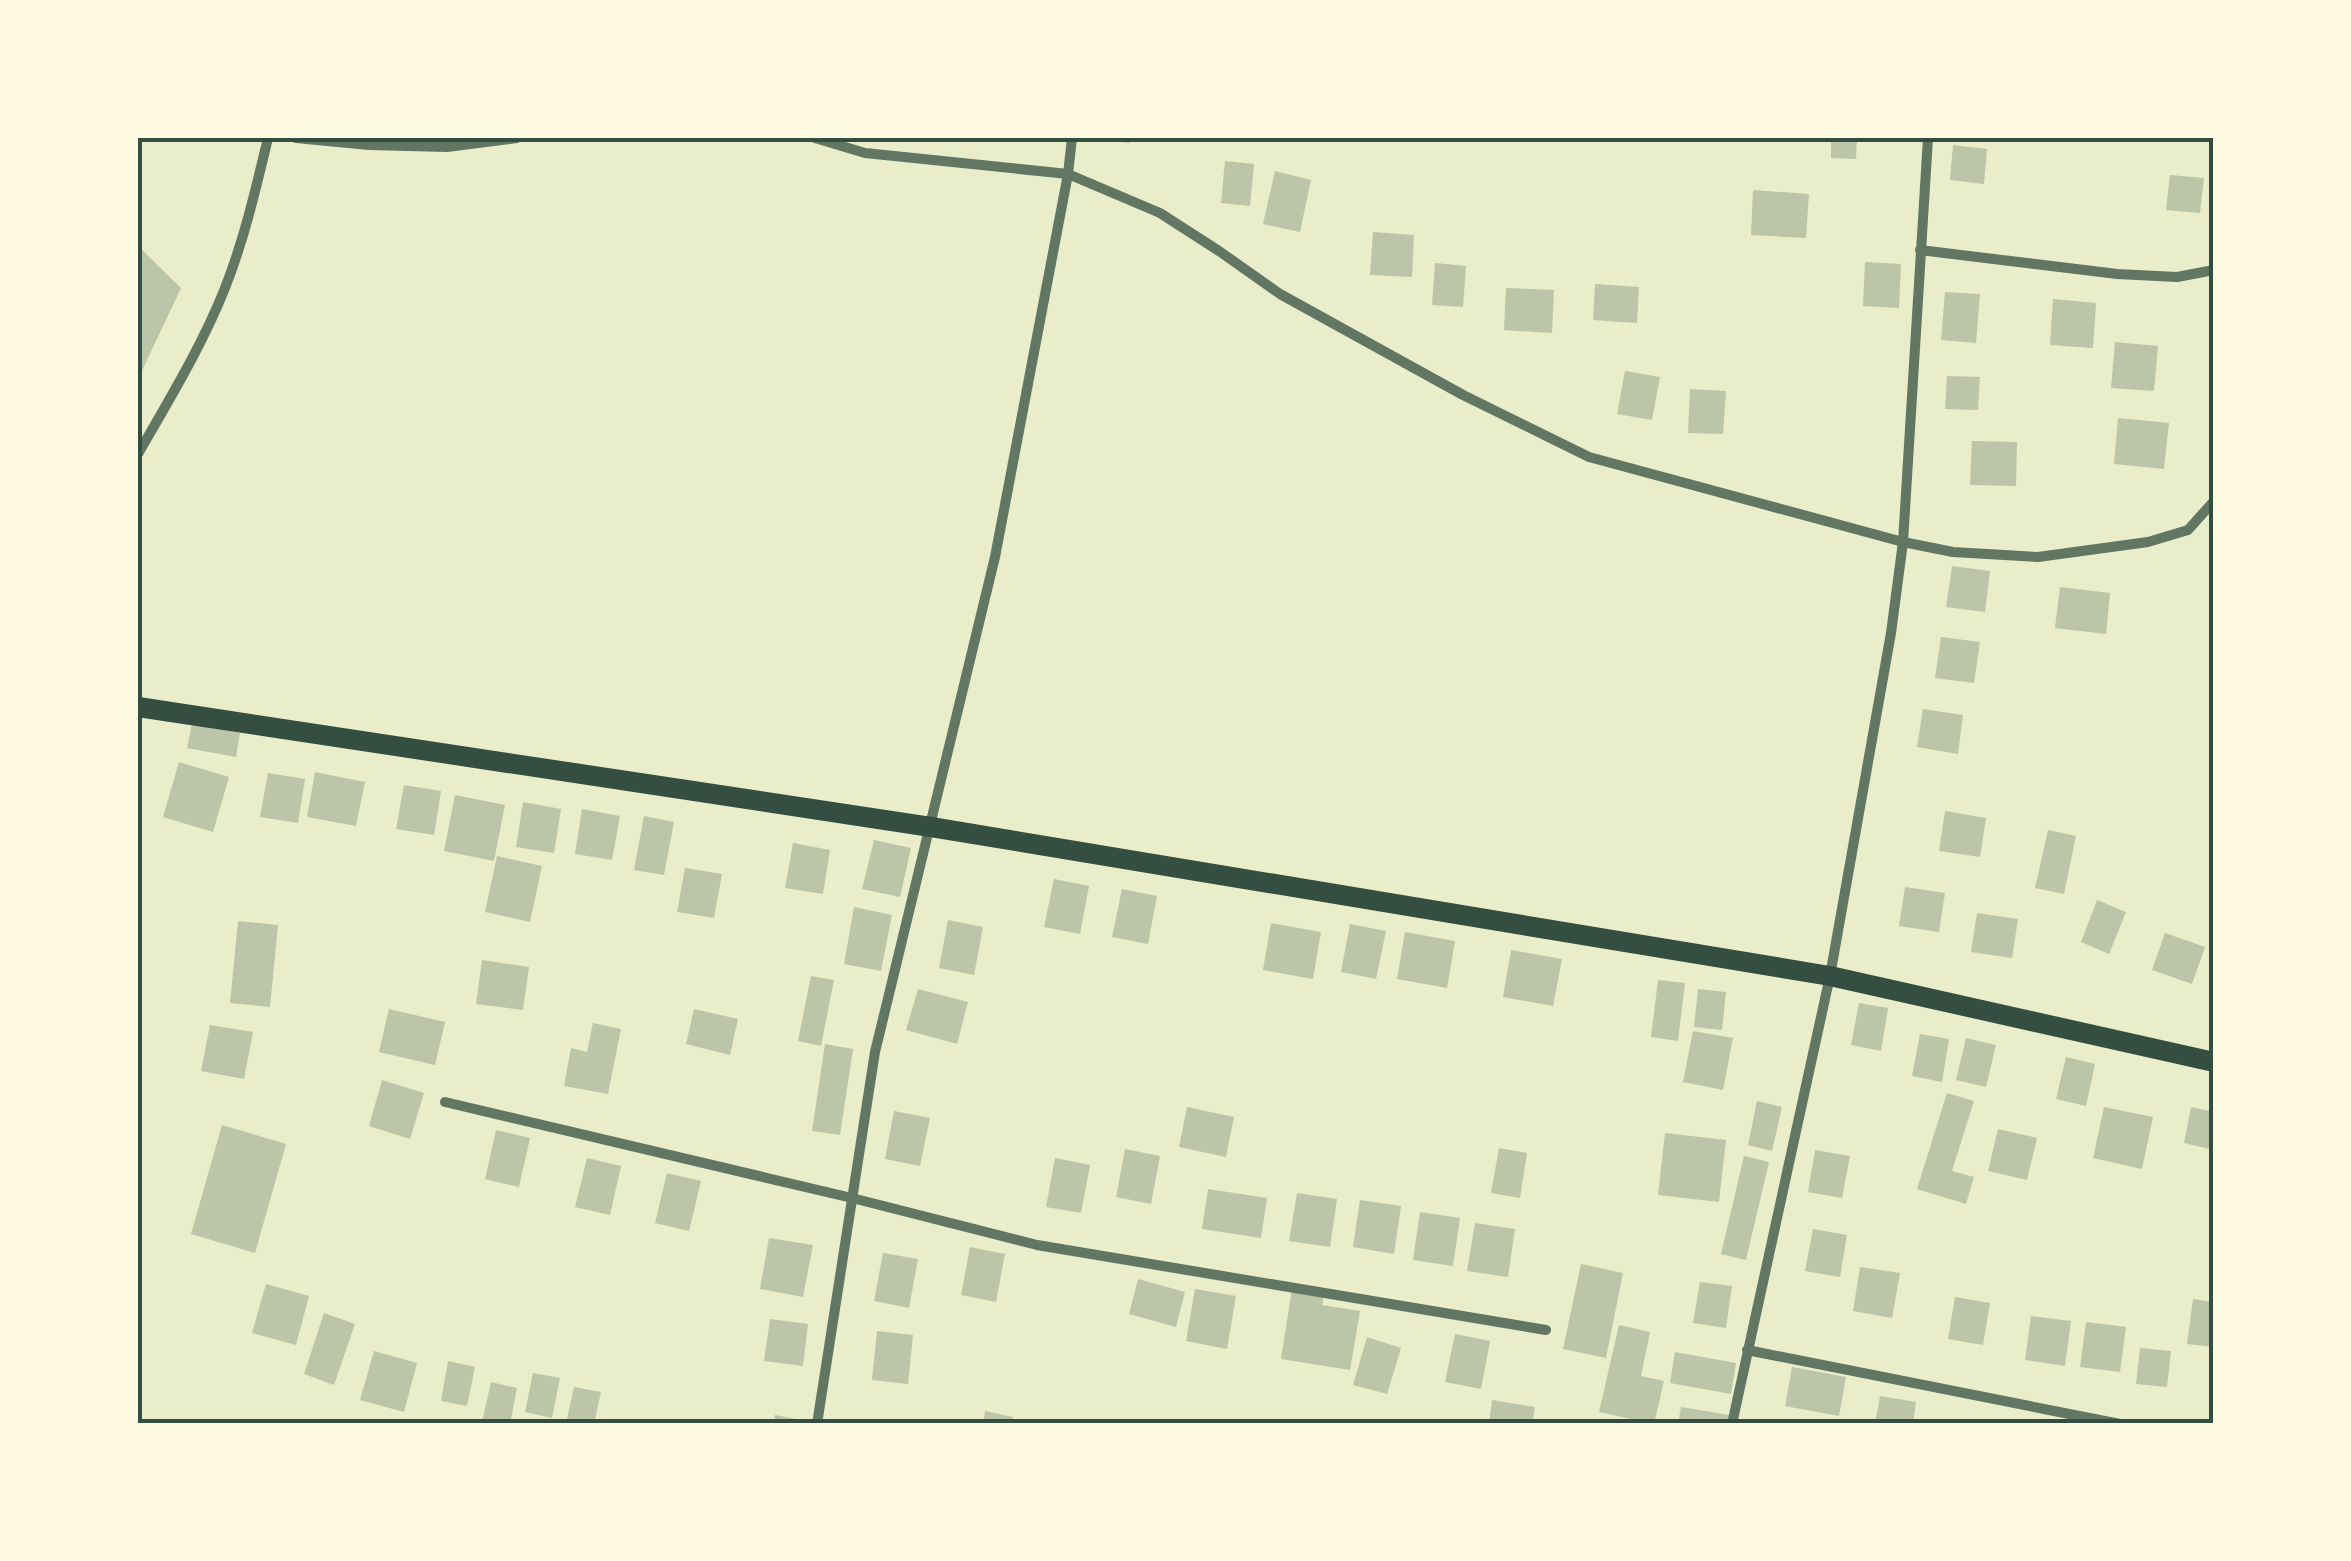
<svg xmlns="http://www.w3.org/2000/svg" width="2351" height="1561" font-family="'DM Sans',sans-serif">
	<rect width="100%" height="100%" fill="#e9edc9"/>
	<path fill="#bcc5a7" d="M 1104,138 L 1131,138 L 1130,143 L 1104,140 Z
		M 1831,138 L 1857,138 L 1856,159 L 1831,158 Z
		M 1953,145 L 1987,149 L 1984,184 L 1950,180 Z
		M 1225,161 L 1254,164 L 1250,206 L 1221,203 Z
		M 1275,171 L 1311,180 L 1300,232 L 1263,224 Z
		M 2170,175 L 2204,178 L 2200,213 L 2166,210 Z
		M 1753,190 L 1809,194 L 1806,238 L 1751,235 Z
		M 1373,232 L 1414,235 L 1412,277 L 1370,275 Z
		M 138,246 L 181,288 L 138,379 Z
		M 1865,262 L 1901,264 L 1899,308 L 1863,306 Z
		M 1435,263 L 1466,266 L 1463,307 L 1432,305 Z
		M 1595,284 L 1639,287 L 1637,323 L 1593,320 Z
		M 1506,288 L 1554,290 L 1552,333 L 1504,330 Z
		M 1945,292 L 1980,294 L 1976,343 L 1941,340 Z
		M 2053,299 L 2096,303 L 2093,348 L 2050,345 Z
		M 2115,342 L 2158,346 L 2154,391 L 2111,388 Z
		M 1625,371 L 1660,377 L 1652,420 L 1617,414 Z
		M 1947,376 L 1980,377 L 1978,410 L 1945,409 Z
		M 1690,389 L 1726,391 L 1723,434 L 1688,433 Z
		M 2118,418 L 2169,423 L 2164,469 L 2114,464 Z
		M 1972,441 L 2017,442 L 2016,486 L 1970,485 Z
		M 1952,566 L 1990,571 L 1985,612 L 1946,607 Z
		M 2060,587 L 2110,593 L 2106,634 L 2055,628 Z
		M 1941,637 L 1980,642 L 1974,683 L 1935,678 Z
		M 1923,709 L 1963,715 L 1958,754 L 1917,747 Z
		M 192,724 L 240,733 L 236,757 L 187,748 Z
		M 179,762 L 229,777 L 213,832 L 163,817 Z
		M 315,772 L 365,782 L 356,826 L 307,817 Z
		M 268,773 L 305,779 L 298,823 L 260,817 Z
		M 404,785 L 441,791 L 434,835 L 396,829 Z
		M 455,795 L 505,805 L 494,861 L 444,851 Z
		M 523,802 L 561,809 L 554,853 L 516,847 Z
		M 582,809 L 620,816 L 612,860 L 575,854 Z
		M 1945,811 L 1986,818 L 1980,857 L 1939,851 Z
		M 644,816 L 674,822 L 664,875 L 634,870 Z
		M 2048,830 L 2076,836 L 2064,894 L 2035,888 Z
		M 874,840 L 911,848 L 900,897 L 862,889 Z
		M 793,843 L 830,850 L 823,894 L 785,888 Z
		M 497,856 L 542,866 L 530,922 L 485,912 Z
		M 685,868 L 722,874 L 714,918 L 677,912 Z
		M 1054,879 L 1089,886 L 1080,934 L 1044,927 Z
		M 1905,887 L 1945,893 L 1939,932 L 1899,926 Z
		M 1122,889 L 1157,896 L 1148,944 L 1112,937 Z
		M 2097,900 L 2126,912 L 2109,954 L 2081,942 Z
		M 854,907 L 892,915 L 881,971 L 844,964 Z
		M 1977,913 L 2018,919 L 2012,958 L 1971,952 Z
		M 948,920 L 983,927 L 974,975 L 939,968 Z
		M 238,921 L 278,925 L 270,1007 L 230,1003 Z
		M 1271,923 L 1321,932 L 1313,979 L 1263,970 Z
		M 1350,924 L 1386,931 L 1376,979 L 1341,972 Z
		M 1405,932 L 1455,941 L 1447,988 L 1397,979 Z
		M 2165,933 L 2205,947 L 2192,984 L 2152,970 Z
		M 1511,950 L 1562,959 L 1553,1006 L 1503,997 Z
		M 482,960 L 529,967 L 523,1010 L 476,1004 Z
		M 811,976 L 834,980 L 821,1046 L 798,1041 Z
		M 1658,980 L 1685,983 L 1678,1041 L 1651,1037 Z
		M 918,989 L 968,1002 L 957,1044 L 906,1030 Z
		M 1698,989 L 1726,992 L 1722,1030 L 1694,1027 Z
		M 1859,1003 L 1888,1008 L 1881,1051 L 1851,1045 Z
		M 389,1009 L 445,1022 L 435,1065 L 379,1052 Z
		M 694,1009 L 738,1019 L 730,1055 L 686,1044 Z
		M 593,1023 L 621,1029 L 608,1094 L 564,1086 L 571,1048 L 587,1052 Z
		M 210,1025 L 253,1032 L 244,1079 L 201,1071 Z
		M 1693,1031 L 1733,1038 L 1723,1090 L 1683,1082 Z
		M 1920,1034 L 1949,1039 L 1942,1082 L 1912,1076 Z
		M 1966,1038 L 1996,1045 L 1986,1087 L 1956,1080 Z
		M 825,1044 L 853,1049 L 840,1135 L 812,1131 Z
		M 2066,1057 L 2095,1064 L 2086,1106 L 2056,1099 Z
		M 382,1080 L 424,1093 L 410,1139 L 369,1126 Z
		M 1947,1093 L 1974,1101 L 1952,1171 L 1974,1177 L 1966,1204 L 1917,1189 Z
		M 1757,1101 L 1782,1107 L 1772,1151 L 1748,1145 Z
		M 1187,1107 L 1234,1117 L 1226,1157 L 1179,1147 Z
		M 2104,1107 L 2153,1117 L 2142,1169 L 2093,1158 Z
		M 2191,1107 L 2214,1112 L 2214,1150 L 2184,1143 Z
		M 894,1111 L 930,1118 L 920,1166 L 885,1159 Z
		M 222,1125 L 286,1144 L 255,1253 L 191,1234 Z
		M 1998,1129 L 2037,1138 L 2027,1180 L 1988,1171 Z
		M 496,1130 L 530,1138 L 519,1187 L 485,1179 Z
		M 1665,1133 L 1726,1140 L 1719,1202 L 1658,1195 Z
		M 1499,1148 L 1527,1153 L 1520,1198 L 1491,1193 Z
		M 1125,1149 L 1160,1156 L 1151,1204 L 1116,1197 Z
		M 1815,1150 L 1850,1156 L 1842,1198 L 1808,1192 Z
		M 1744,1156 L 1769,1162 L 1746,1260 L 1721,1254 Z
		M 587,1158 L 621,1166 L 610,1215 L 575,1207 Z
		M 1055,1158 L 1090,1165 L 1081,1213 L 1046,1207 Z
		M 667,1173 L 701,1181 L 689,1231 L 655,1223 Z
		M 1208,1189 L 1267,1198 L 1261,1238 L 1202,1229 Z
		M 1297,1193 L 1337,1199 L 1330,1247 L 1289,1241 Z
		M 1360,1200 L 1401,1206 L 1394,1254 L 1353,1247 Z
		M 1420,1212 L 1460,1218 L 1453,1266 L 1413,1260 Z
		M 1475,1223 L 1515,1229 L 1508,1277 L 1467,1271 Z
		M 1813,1229 L 1847,1235 L 1840,1277 L 1805,1271 Z
		M 769,1238 L 813,1245 L 803,1297 L 760,1289 Z
		M 970,1247 L 1005,1254 L 996,1302 L 961,1295 Z
		M 883,1253 L 918,1259 L 909,1308 L 874,1301 Z
		M 1581,1264 L 1623,1273 L 1606,1358 L 1563,1349 Z
		M 1860,1267 L 1900,1273 L 1892,1318 L 1853,1311 Z
		M 1138,1279 L 1185,1292 L 1176,1327 L 1129,1314 Z
		M 1700,1282 L 1732,1286 L 1726,1328 L 1693,1323 Z
		M 266,1284 L 309,1296 L 296,1345 L 252,1333 Z
		M 1195,1289 L 1236,1296 L 1227,1349 L 1186,1341 Z
		M 1292,1289 L 1324,1295 L 1322,1305 L 1360,1311 L 1350,1370 L 1281,1359 Z
		M 1955,1297 L 1990,1303 L 1983,1345 L 1948,1339 Z
		M 2193,1299 L 2214,1302 L 2214,1347 L 2187,1344 Z
		M 324,1313 L 355,1324 L 334,1385 L 304,1374 Z
		M 2031,1316 L 2071,1321 L 2065,1366 L 2025,1360 Z
		M 770,1319 L 808,1324 L 803,1366 L 764,1361 Z
		M 2086,1322 L 2126,1327 L 2120,1372 L 2080,1367 Z
		M 1619,1325 L 1650,1332 L 1641,1376 L 1664,1381 L 1654,1424 L 1599,1412 Z
		M 877,1331 L 913,1335 L 908,1384 L 872,1380 Z
		M 1455,1334 L 1490,1341 L 1481,1389 L 1445,1382 Z
		M 1367,1337 L 1401,1348 L 1387,1394 L 1353,1385 Z
		M 2140,1348 L 2171,1351 L 2167,1387 L 2136,1384 Z
		M 374,1351 L 417,1363 L 404,1412 L 360,1400 Z
		M 1675,1352 L 1736,1363 L 1731,1394 L 1670,1383 Z
		M 448,1361 L 475,1367 L 467,1406 L 441,1401 Z
		M 1792,1367 L 1846,1377 L 1839,1416 L 1785,1406 Z
		M 533,1373 L 560,1378 L 552,1418 L 525,1412 Z
		M 491,1382 L 517,1388 L 510,1424 L 482,1422 Z
		M 574,1387 L 601,1392 L 594,1424 L 566,1424 Z
		M 1880,1396 L 1916,1402 L 1913,1424 L 1875,1424 Z
		M 1492,1400 L 1535,1407 L 1532,1424 L 1489,1424 Z
		M 1681,1407 L 1729,1415 L 1727,1424 L 1678,1424 Z
		M 985,1411 L 1013,1417 L 1012,1424 L 983,1424 Z
		M 775,1415 L 811,1422 L 811,1424 L 774,1424 Z"/>
	<g fill="none" stroke-linecap="round" stroke-linejoin="round">
		<path stroke="#617663" stroke-width="10" d="M 296,138 L 369,145 L 447,147 L 517,138
			M 815,138 L 865,153 L 1068,174 L 1160,213 L 1219,251 L 1280,294 L 1463,395 L 1589,457 L 1903,542 L 1953,552 L 2038,557 L 2148,542 L 2188,530 L 2214,501
			M 1920,250 L 2117,274 L 2177,277 L 2214,270
			M 138,454 C 169,400 202,346 225,288 C 244,240 256,188 268,138
			M 445,1102 L 852,1198 L 1037,1245 L 1546,1330
			M 1747,1350 L 2120,1424
			M 817,1424 L 875,1052 L 995,557 L 1068,174 L 1072,138
			M 1732,1424 L 1830,976 L 1891,633 L 1903,542 L 1928,138"/>
		<path stroke="#344e41" stroke-width="20" d="M 138,707 L 931,827 L 1830,976 L 2214,1062"/>
	</g>
	<rect width="2351" height="1561" fill="none" stroke="#fefae0" stroke-width="280"/>
	<rect x="140" y="140" width="2071" height="1281" fill="none" stroke="#344e41" stroke-width="4"/>
</svg>
